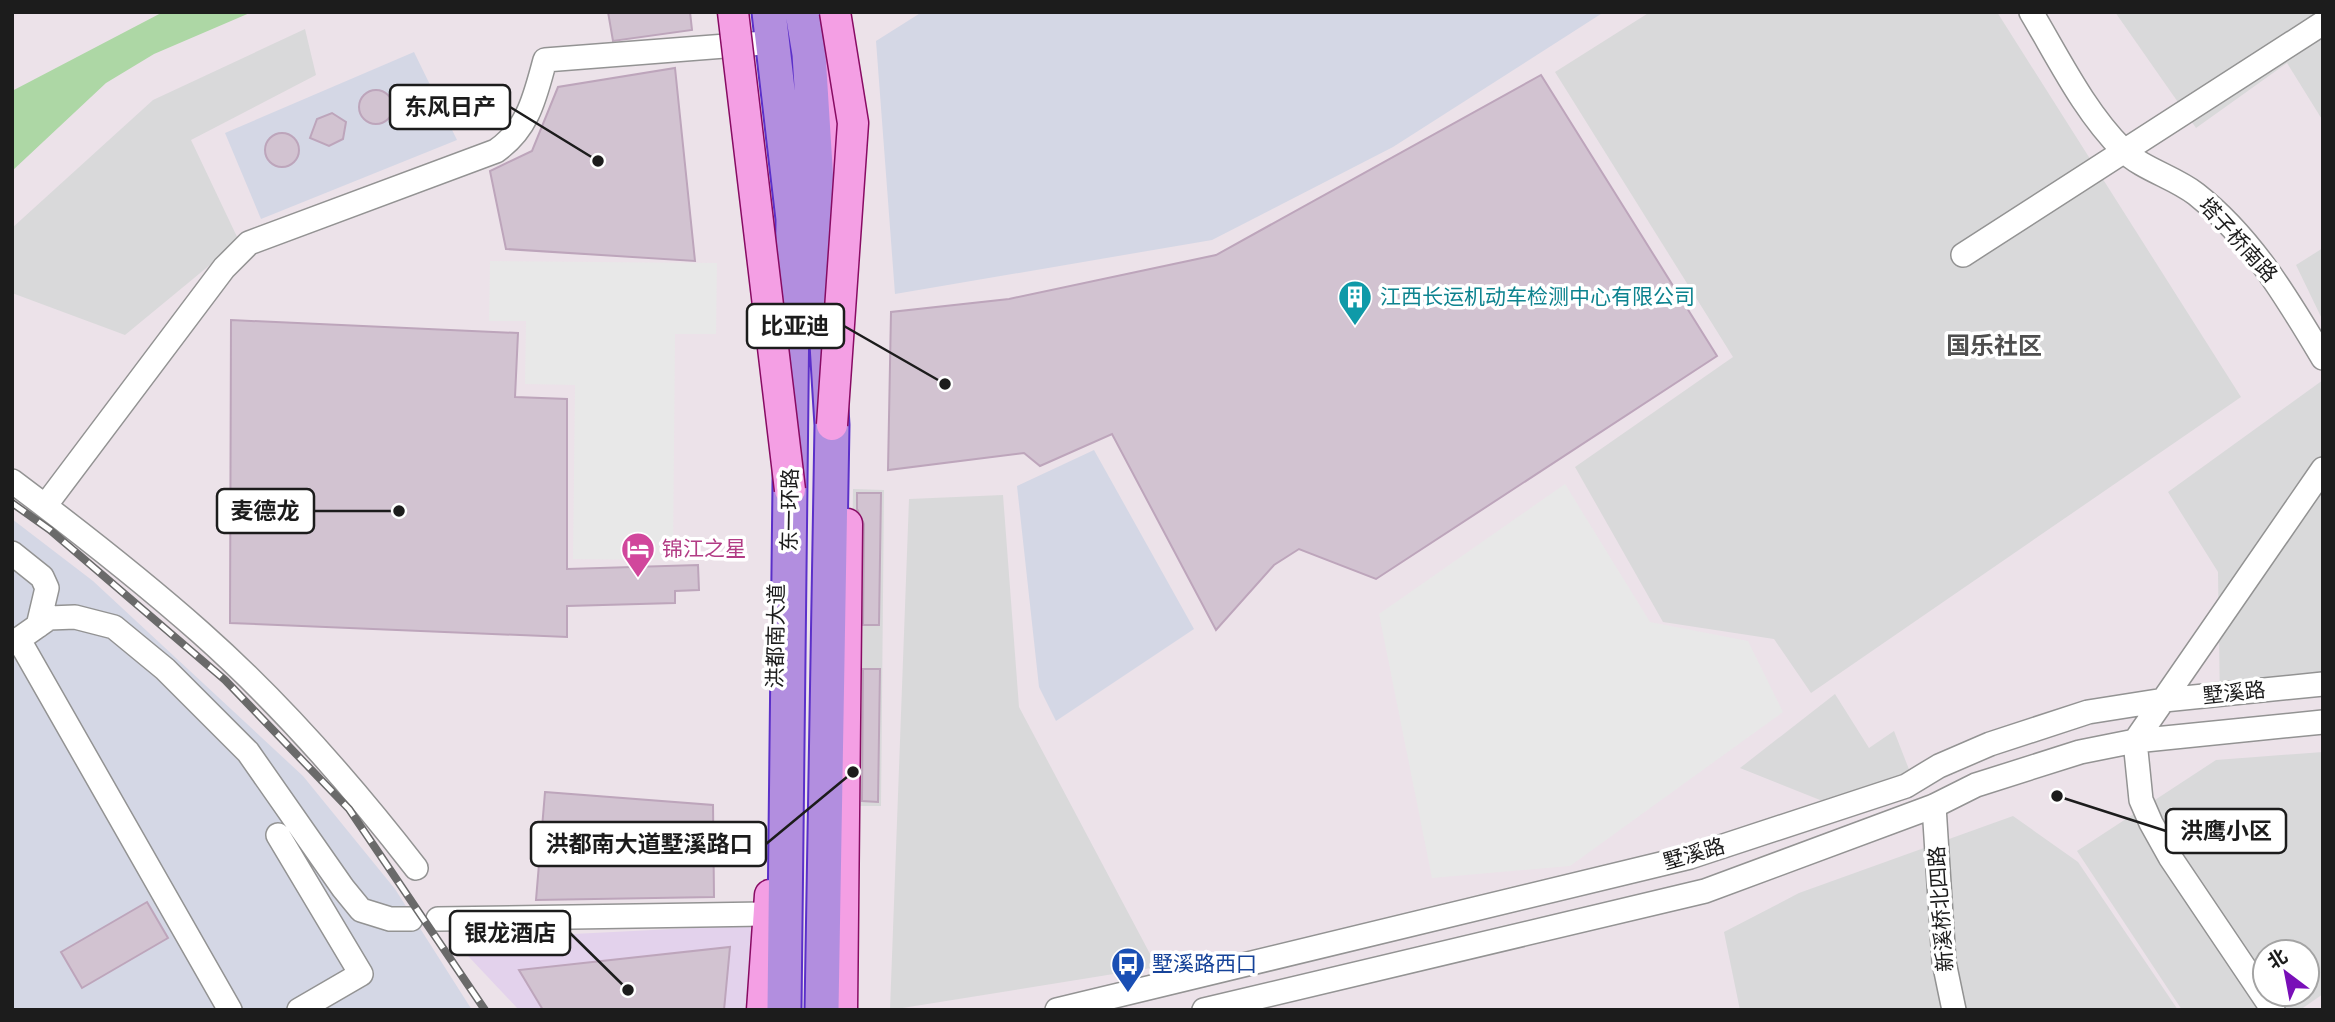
<svg xmlns="http://www.w3.org/2000/svg" width="2335" height="1022" font-family="'Source Sans 3','Noto Sans SC',sans-serif">
	<rect width="100%" height="100%" fill="#ece2e9"/>
	<path fill="#d9d9da" fill-rule="evenodd" d="M 1650,12 L 1997,12 L 2241,397 L 1811,693 L 1774,639 L 1663,622 L 1575,467 L 1733,357 L 1555,72 Z
		M 2115,12 L 2323,12 L 2323,121 L 2287,63 L 2196,128 Z
		M 305,29 L 316,75 L 191,140 L 239,241 L 125,335 L 12,293 L 12,228 L 153,100 Z
		M 2323,248 L 2323,321 L 2296,265 Z
		M 2323,380 L 2323,687 L 2220,705 L 2218,572 L 2168,492 Z
		M 853,489 L 884,490 L 881,806 L 849,806 Z
		M 1003,495 L 1019,707 L 1157,967 L 890,1010 L 909,499 Z
		M 1835,694 L 1869,748 L 1894,731 L 1912,777 L 1825,802 L 1740,768 Z
		M 2323,752 L 2323,994 L 2300,1010 L 2182,1010 L 2077,851 L 2216,760 ZM 2265,952 L 2307,952 L 2307,994 L 2265,994 Z
		M 2013,816 L 2078,862 L 2178,1010 L 1740,1010 L 1724,932 L 1799,893 Z"/>
	<path fill="#e3d2ec" d="M 753,925 L 747,1010 L 519,1010 L 453,940 Z"/>
	<path fill="#d4d7e5" d="M 922,12 L 1604,12 L 1393,147 L 1212,240 L 895,294 L 876,41 Z
		M 414,52 L 457,140 L 261,219 L 225,133 Z
		M 1094,450 L 1194,629 L 1056,721 L 1039,687 L 1017,486 Z
		M 12,519 L 93,581 L 303,776 L 395,889 L 472,1010 L 12,1010 Z"/>
	<path fill="#e8e8e8" d="M 490,261 L 717,263 L 716,334 L 675,334 L 673,560 L 573,559 L 575,385 L 525,384 L 526,321 L 489,321 Z
		M 1565,484 L 1650,622 L 1748,641 L 1783,712 L 1570,866 L 1432,878 L 1379,614 Z"/>
	<path fill="#add7a5" d="M 163,12 L 252,12 L 154,54 L 106,83 L 12,171 L 12,91 Z"/>
	<path fill="#d2c3d1" stroke="#bda5bb" stroke-width="2" d="M 608,12 L 690,12 L 692,30 L 613,41 Z
		M 675,68 L 695,261 L 506,249 L 490,171 L 532,151 L 558,87 Z
		M 1541,75 L 1717,356 L 1376,579 L 1299,549 L 1274,565 L 1216,630 L 1112,434 L 1040,466 L 1024,453 L 888,470 L 891,312 L 1009,299 L 1216,255 Z
		M359 107a17 17 0 1 1 34 0a17 17 0 1 1-34 0Z
		M 332,113 L 346,122 L 343,139 L 329,146 L 310,138 L 317,119 Z
		M265 150a17 17 0 1 1 34 0a17 17 0 1 1-34 0Z
		M 231,320 L 518,333 L 515,397 L 567,399 L 567,569 L 698,565 L 699,590 L 675,591 L 675,603 L 567,606 L 567,637 L 230,623 Z
		M 857,493 L 881,493 L 879,625 L 863,625 L 864,524 L 857,509 Z
		M 863,669 L 880,669 L 878,802 L 862,801 Z
		M 545,792 L 713,805 L 714,897 L 536,900 Z
		M 147,902 L 168,938 L 82,988 L 61,952 Z
		M 730,947 L 724,1010 L 543,1010 L 519,970 Z"/>
	<g fill="none" stroke-linecap="round" stroke-linejoin="round">
		<g stroke="#939393" stroke-width="26">
			<path id="minor" d="M 2031,12 C 2059,59 2084,111 2123,150 C 2142,169 2174,177 2196,194 C 2252,238 2287,298 2323,358
				M 1963,255 L 2323,23
				M 12,481 C 76,529 140,579 200,632 C 280,703 351,784 416,868
				M 45,506 L 224,268 L 249,243 L 496,151 C 529,128 535,96 545,60 L 765,43
				M 12,553 L 42,577 L 47,588 L 38,626
				M 19,640 L 230,1010
				M 12,644 L 49,618 L 75,617 L 114,627 L 165,669 L 248,752 L 343,888 L 361,910 L 390,919 L 411,919
				M 1934,806 L 1944,962 L 1954,1010
				M 278,835 L 361,974 L 299,1010
				M 438,919 L 770,914
				M 1057,1010 L 1690,857 L 1906,786 L 1939,766 L 1990,744 L 2088,712 L 2164,700 L 2323,684
				M 1204,1010 L 1705,891 L 1934,806 L 1976,785 L 2080,752 L 2135,741 L 2323,722
				M 2273,1010 L 2170,857 L 2151,823 L 2141,800 L 2135,741 L 2323,469"/>
		</g>
		<g stroke="#880b63" stroke-width="33">
			<path id="major" d="M 829,52 L 839,177
				M 762,1010 L 770,895
				M 842,1010 L 847,524"/>
		</g>
		<g stroke="#5b30c9" stroke-width="37">
			<path id="highway" d="M 769,12 L 793,219 L 784,1010
				M 802,12 L 809,54 L 832,425 L 822,1010"/>
		</g>
		<use href="#minor" stroke="#fff" stroke-width="23"/>
		<use href="#major" stroke="#f49fe4" stroke-width="30"/>
		<use href="#highway" stroke="#b28edf" stroke-width="33"/>
		<g stroke="#6a6a6a" stroke-width="8">
			<path id="rail" d="M 12,503 L 50,530 L 225,680 L 349,809 L 485,1010"/>
		</g>
		<use href="#rail" stroke="#fff" stroke-width="5" stroke-dasharray="16" stroke-linecap="butt"/>
		<g stroke="#880b63" stroke-width="33" stroke-linecap="butt">
			<path id="major-bridge" d="M 733,12 L 790,490
				M 832,425 L 853,123 L 835,12"/>
		</g>
		<use href="#major-bridge" stroke="#f49fe4" stroke-width="30"/>
	</g>
	<defs>
		<g id="building-pin" transform="scale(1.75)"><path d="M0 17L-7.5 6A9.5 9.5 0 1 1 7.5 6Z" fill="#0f9aa8" stroke="#fff"/><path d="M-4-6H4V6H1V3H-1V6H-4ZM-2.5-4.3h1.7v1.8h-1.7ZM.8-4.3h1.7v1.8H.8ZM-2.5-1h1.7V.8h-1.7ZM.8-1h1.7V.8H.8Z" fill="#fff"/></g>
		<g id="hotel-pin" transform="scale(1.75)"><path d="M0 17L-7.5 6A9.5 9.5 0 1 1 7.5 6Z" fill="#d1479c" stroke="#fff"/><path d="M-6-4.5h1.5V1H6V5H4.5V3h-9V5H-6ZM-4 0a1.8 1.8 0 1 1 3.6 0ZM.5 0V-2.5h3Q6-2.5 6 0Z" fill="#fff"/></g>
		<g id="bus-pin" transform="scale(1.75)"><path d="M0 17L-7.5 6A9.5 9.5 0 1 1 7.5 6Z" fill="#1a4fb4" stroke="#fff"/><path d="M-5-6H5V4H4V6H2V4H-2V6H-4V4H-5ZM-3.5-4V0h7V-4ZM-3.5 1.2v1.5H-2V1.2ZM2 1.2v1.5H3.5V1.2Z" fill="#fff"/></g>
	</defs>
	<g fill-rule="evenodd">
		<use href="#building-pin" x="1355" y="297"/>
		<use href="#hotel-pin" x="638" y="549"/>
		<use href="#bus-pin" x="1128" y="964"/>
	</g>
	<g text-anchor="middle" stroke-width="7" stroke-linejoin="round" paint-order="stroke">
		<g font-size="21" fill="#1c1c1c" stroke="#fff">
			<text transform="translate(2238 240) rotate(48)" y="7">塔子桥南路</text>
			<text transform="translate(790 510) rotate(-89)" y="7">东一环路</text>
			<text transform="translate(776 636) rotate(-89)" y="7">洪都南大道</text>
			<text transform="translate(2234 693) rotate(-6)" y="7">墅溪路</text>
			<text transform="translate(1694 854) rotate(-16)" y="7">墅溪路</text>
			<text transform="translate(1941 909) rotate(-94)" y="7">新溪桥北四路</text>
		</g>
		<g font-size="21" fill="#0d838f" stroke="#fff" text-anchor="start">
			<text x="1380" y="304">江西长运机动车检测中心有限公司</text>
		</g>
		<g font-size="21" fill="#b23c85" stroke="#fff" text-anchor="start">
			<text x="662" y="556">锦江之星</text>
		</g>
		<g font-size="21" fill="#164399" stroke="#fff" text-anchor="start">
			<text x="1152" y="971">墅溪路西口</text>
		</g>
		<g font-size="24" font-weight="bold" fill="#4f4f4f" stroke="#fff">
			<text x="1994" y="354">国乐社区</text>
		</g>
	</g>
	<path fill="none" stroke="#1c1c1c" stroke-width="2.5" d="M598 161L510 107M945 384L844 326M399 511L314 511M2057 796L2166 831M853 772L766 844M628 990L570 933"/>
	<g fill="#1c1c1c" stroke="#fff" stroke-width="2.5">
		<circle cx="598" cy="161" r="7"/>
		<circle cx="945" cy="384" r="7"/>
		<circle cx="399" cy="511" r="7"/>
		<circle cx="2057" cy="796" r="7"/>
		<circle cx="853" cy="772" r="7"/>
		<circle cx="628" cy="990" r="7"/>
	</g>
	<g fill="#fff" stroke="#1c1c1c" stroke-width="2.5">
		<rect x="390" y="85" width="120" height="44" rx="7"/>
		<rect x="747" y="304" width="97" height="44" rx="7"/>
		<rect x="217" y="489" width="97" height="44" rx="7"/>
		<rect x="2166" y="809" width="120" height="44" rx="7"/>
		<rect x="531" y="822" width="235" height="44" rx="7"/>
		<rect x="450" y="911" width="120" height="44" rx="7"/>
	</g>
	<g font-size="23" text-anchor="middle" font-weight="bold" fill="#1c1c1c">
		<text x="450" y="115">东风日产</text>
		<text x="795" y="334">比亚迪</text>
		<text x="265" y="519">麦德龙</text>
		<text x="2226" y="839">洪鹰小区</text>
		<text x="649" y="852">洪都南大道墅溪路口</text>
		<text x="510" y="941">银龙酒店</text>
	</g>
	<rect width="2335" height="1022" fill="none" stroke="#1c1c1c" stroke-width="28"/>
	<g transform="translate(2286 973) rotate(328)"><circle r="33" fill="#ffffff" stroke="#a4a4a4" stroke-width="2"/>
	<path d="M0-5L12 26L0 18L-12 26Z" fill="#790fb8"/>
	<text y="-10" font-size="19" font-weight="bold" text-anchor="middle" fill="#1c1c1c">北</text>
	</g>
</svg>
